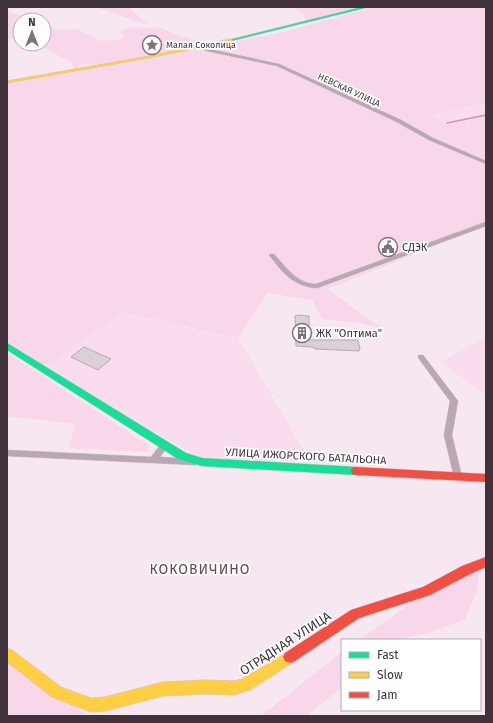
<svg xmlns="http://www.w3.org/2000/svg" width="493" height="723" font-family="'Fira Sans',sans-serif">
	<rect width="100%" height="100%" fill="#f6e7f0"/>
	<path fill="#f9dcee" d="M 486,103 L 486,116 L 446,125 L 430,115 Z
		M 123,312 L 238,338 L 311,463 L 197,457 L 182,447 L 102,404 L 43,366 L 56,360 Z
		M 486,337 L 486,394 L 440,362 Z"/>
	<path fill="#f8d7eb" d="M 96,7 L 129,7 L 148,25 Z
		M 292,7 L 358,7 L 295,25 L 305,21 L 305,15 Z
		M 375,7 L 486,7 L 486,103 L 430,115 L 446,125 L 486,116 L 486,226 L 327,289 L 380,327 L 374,327 L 363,323 L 322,319 L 312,300 L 267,293 L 238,338 L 123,312 L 56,360 L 43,366 L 7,342 L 7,83 L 127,63 L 272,35 Z
		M 7,11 L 35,20 L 20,20 L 20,40 L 7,39 Z
		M 44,24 L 59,30 L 77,29 L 101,41 L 116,40 L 123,38 L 121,30 L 128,28 L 161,28 L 181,36 L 202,42 L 206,45 L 99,65 L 85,64 L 74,69 L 72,63 L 40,45 L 35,44 L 44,44 Z
		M 7,353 L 150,446 L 147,452 L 69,448 L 75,424 L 7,416 Z
		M 479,569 L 477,591 L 465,619 L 432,632 L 397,640 L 359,640 L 413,602 Z
		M 342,652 L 342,687 L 307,716 L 261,716 Z
		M 7,662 L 83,712 L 87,716 L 7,716 Z"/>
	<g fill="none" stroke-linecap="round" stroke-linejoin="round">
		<path stroke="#cc94b9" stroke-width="1.5" d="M 447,123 L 486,115"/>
	</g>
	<path fill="#dccfd7" stroke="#b6aab1" d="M 298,315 L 309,316 L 309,340 L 358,340 L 360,349 L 359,349 L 359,351 L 316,349 L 312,347 L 296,346 L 295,316 Z
		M 84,347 L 111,359 L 98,370 L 71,357 Z"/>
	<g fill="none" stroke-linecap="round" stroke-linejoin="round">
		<g stroke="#d0c5cb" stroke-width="1">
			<path id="street" d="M 200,46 L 209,49 L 279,64 L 401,120 L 433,138 L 486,161 L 486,164 L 429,140 L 397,122 L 277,66 L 207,51 L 199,48 Z
				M 486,222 L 486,226 L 317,288 C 294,287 282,272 269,255 L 270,254 L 274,254 C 286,267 297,284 316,284 Z
				M 419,355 L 423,355 L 458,401 L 452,435 L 462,477 L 461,479 L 458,480 L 455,479 L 454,477 L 444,435 L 450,401 L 419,359 L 418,357 Z
				M 164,443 L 167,444 L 168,446 L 160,457 L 195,459 L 198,460 L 199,462 L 198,464 L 195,465 L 7,456 L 7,450 L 151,457 L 161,444 Z"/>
		</g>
		<g stroke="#d0c5cb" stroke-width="1">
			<path id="fast" d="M 362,7 L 369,7 L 231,41 L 229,40 Z
				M 7,343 L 186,453 L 202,458 L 356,467 L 360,468 L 361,471 L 360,474 L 356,475 L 202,466 L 178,459 L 7,350 Z"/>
		</g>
		<g stroke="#d0c5cb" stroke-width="1">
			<path id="slow" d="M 231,39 L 233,41 L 149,58 L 7,83 L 7,81 L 149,56 Z
				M 7,648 L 12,650 L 61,687 L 91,698 L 105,697 L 163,682 L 204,680 L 234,681 L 242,679 L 290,651 L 295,653 L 297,657 L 295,661 L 250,690 L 234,695 L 204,694 L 163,696 L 105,711 L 91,712 L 52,697 L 7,662 Z"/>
		</g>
		<g stroke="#d0c5cb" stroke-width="1">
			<path id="jam" d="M 356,467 L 486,474 L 486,482 L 356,475 L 352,474 L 351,471 L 352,468 Z
				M 486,557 L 486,567 L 470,574 L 430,595 L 359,618 L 295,661 L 290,663 L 285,661 L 283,657 L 285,653 L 351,610 L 423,587 L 462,566 Z"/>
		</g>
		<use href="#street" fill="#b9a8b3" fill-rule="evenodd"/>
		<use href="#fast" fill="#16e098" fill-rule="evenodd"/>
		<use href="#slow" fill="#ffcf43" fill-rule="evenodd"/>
		<use href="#jam" fill="#f24e42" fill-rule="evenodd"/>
	</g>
	<defs>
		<g id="sight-ring" transform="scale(1)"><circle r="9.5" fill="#fff" stroke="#80727a" stroke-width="1.5"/><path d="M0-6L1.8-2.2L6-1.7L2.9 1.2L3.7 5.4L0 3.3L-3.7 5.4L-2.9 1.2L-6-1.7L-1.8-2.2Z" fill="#80727a"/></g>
		<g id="civic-ring" transform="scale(1)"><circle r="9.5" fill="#fff" stroke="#80727a" stroke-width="1.5"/><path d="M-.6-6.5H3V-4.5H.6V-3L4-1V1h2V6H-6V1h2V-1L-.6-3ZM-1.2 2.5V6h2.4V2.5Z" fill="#80727a"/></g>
		<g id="building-ring" transform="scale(1)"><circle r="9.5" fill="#fff" stroke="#80727a" stroke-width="1.5"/><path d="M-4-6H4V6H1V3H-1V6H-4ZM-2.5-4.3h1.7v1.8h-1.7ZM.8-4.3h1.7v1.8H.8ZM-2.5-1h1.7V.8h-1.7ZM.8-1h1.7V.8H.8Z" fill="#80727a"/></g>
	</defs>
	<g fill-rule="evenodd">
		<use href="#sight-ring" x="152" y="45"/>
		<use href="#civic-ring" x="388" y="247"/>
		<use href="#building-ring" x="302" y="333"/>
	</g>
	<g text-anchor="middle" stroke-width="3.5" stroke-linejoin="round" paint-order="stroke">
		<g font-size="9" fill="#40333b" stroke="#fff" text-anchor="start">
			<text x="166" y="48">Малая Соколица</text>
		</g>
		<g font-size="9" fill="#40333b" stroke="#fff">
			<text transform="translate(349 90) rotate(25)" y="3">НЕВСКАЯ УЛИЦА</text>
		</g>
		<g font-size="11" fill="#40333b" stroke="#fff" text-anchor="start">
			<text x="402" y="251">СДЭК</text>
			<text x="316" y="337">ЖК "Оптима"</text>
		</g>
		<g font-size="11" fill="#40333b" stroke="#fff">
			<text transform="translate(306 456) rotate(3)" y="4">УЛИЦА ИЖОРСКОГО БАТАЛЬОНА</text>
		</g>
		<g font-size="13" fill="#40333b" stroke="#fff">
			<text transform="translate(285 643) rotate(-33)" y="5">ОТРАДНАЯ УЛИЦА</text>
		</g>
		<g font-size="14" letter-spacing="1" fill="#64495a" stroke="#fff">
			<text x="200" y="574">КОКОВИЧИНО</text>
		</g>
	</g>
	<rect width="493" height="723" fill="none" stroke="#40333b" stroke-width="16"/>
	<rect x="341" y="639" width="140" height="72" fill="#ffffff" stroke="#b3adb1"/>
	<rect x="349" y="652" width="20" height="6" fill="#16e098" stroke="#b3adb1"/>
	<text x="377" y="659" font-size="12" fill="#40333b">Fast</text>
	<rect x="349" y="672" width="20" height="6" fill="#ffcf43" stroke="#b3adb1"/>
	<text x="377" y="679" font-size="12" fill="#40333b">Slow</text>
	<rect x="349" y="692" width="20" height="6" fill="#f24e42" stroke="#b3adb1"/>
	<text x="377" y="699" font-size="12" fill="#40333b">Jam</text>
	<g transform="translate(32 32)"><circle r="19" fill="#ffffff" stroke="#b3adb1"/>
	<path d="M0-3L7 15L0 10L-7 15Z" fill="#80727a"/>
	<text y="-6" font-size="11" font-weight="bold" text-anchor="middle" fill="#40333b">N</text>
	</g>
</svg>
